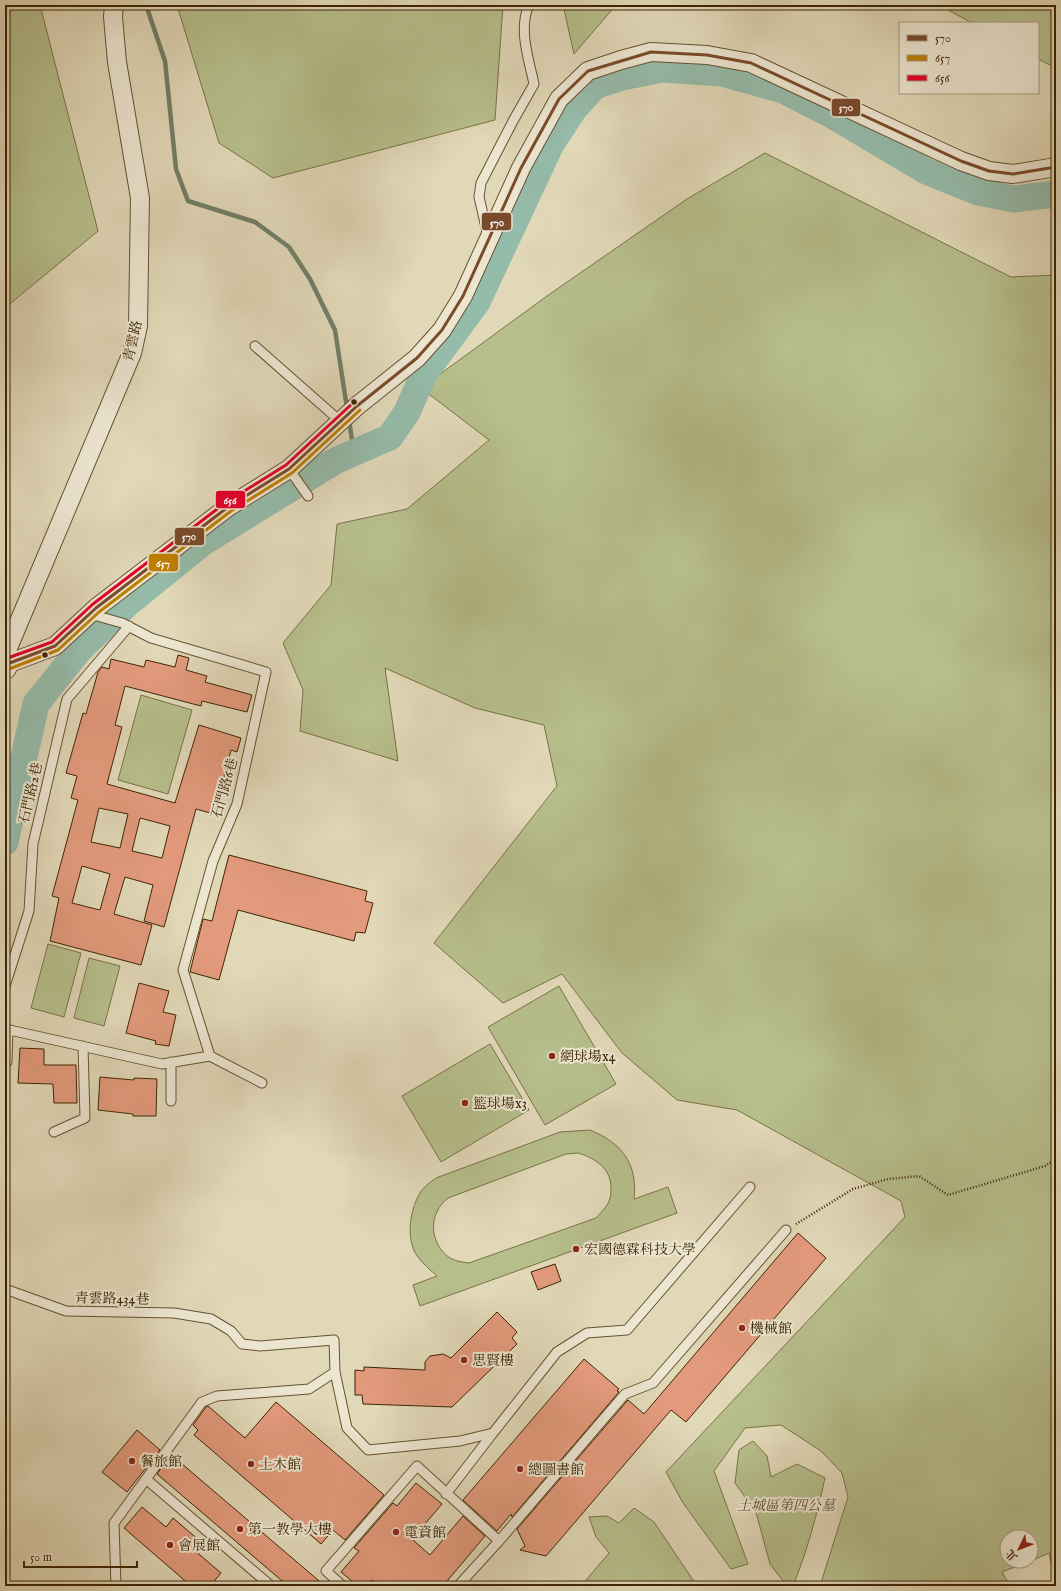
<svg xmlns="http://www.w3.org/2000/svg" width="1061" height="1591" font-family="'IM FELL English','Noto Serif TC',serif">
	<rect width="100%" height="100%" fill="#e1d8b8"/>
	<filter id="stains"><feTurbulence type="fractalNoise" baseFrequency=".005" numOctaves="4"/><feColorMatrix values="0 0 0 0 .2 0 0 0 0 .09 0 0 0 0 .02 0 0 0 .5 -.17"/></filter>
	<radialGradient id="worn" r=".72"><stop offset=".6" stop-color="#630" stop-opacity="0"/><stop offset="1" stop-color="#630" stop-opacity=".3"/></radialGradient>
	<path fill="#b6be8c" stroke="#7a7247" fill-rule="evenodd" d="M 5,5 L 40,5 L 98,231 L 5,308 Z
		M 177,5 L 503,5 L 495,120 L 273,178 L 219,143 Z
		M 563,5 L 616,5 L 574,54 Z
		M 939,5 L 1056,5 L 1056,68 L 1038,59 L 1038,23 L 972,23 Z
		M 765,153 L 1011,277 L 1056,275 L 1056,1567 L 1052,1567 L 1049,1553 L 1031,1561 L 1031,1537 L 1007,1537 L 1007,1561 L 1030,1561 L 1002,1572 L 1010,1586 L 820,1586 L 848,1497 L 842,1473 L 821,1451 L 781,1425 L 745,1428 L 714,1471 L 748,1564 L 731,1569 L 683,1503 L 666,1472 L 905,1217 L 901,1201 L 737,1110 L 677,1100 L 622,1053 L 562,974 L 503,1003 L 434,943 L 557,786 L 544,725 L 475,708 L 385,668 L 398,761 L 300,731 L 303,690 L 283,643 L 331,585 L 337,524 L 407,509 L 489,440 L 421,388 L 547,296 L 687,199 Z
		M 141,695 L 192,710 L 168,794 L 118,780 Z
		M 48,944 L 81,953 L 64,1017 L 31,1008 Z
		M 89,958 L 120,966 L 104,1026 L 74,1018 Z
		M 559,986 L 616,1084 L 545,1125 L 488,1027 Z
		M 490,1044 L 529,1110 L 441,1162 L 402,1096 Z
		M 590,1130 C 622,1143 638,1164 634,1199 L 668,1187 L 677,1213 L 420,1306 L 413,1285 L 437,1276 C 428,1268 417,1259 413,1248 C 407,1231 411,1208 420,1193 C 423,1187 431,1182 436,1178 L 560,1132 ZM 578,1153 C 595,1158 611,1168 611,1188 C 611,1192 611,1197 609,1201 C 607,1207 601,1212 596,1218 L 469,1263 C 461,1262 453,1261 446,1255 C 429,1239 429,1213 448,1198 L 566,1154 Z
		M 753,1441 L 767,1456 L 771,1477 L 797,1464 L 825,1478 C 817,1515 807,1551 793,1586 L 787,1586 L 770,1564 L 756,1512 L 735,1483 L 739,1450 Z
		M 634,1508 L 654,1522 L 697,1586 L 581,1586 L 609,1553 L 596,1537 L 589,1517 L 607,1516 L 619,1523 Z"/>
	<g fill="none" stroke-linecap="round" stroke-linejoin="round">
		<path stroke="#727f67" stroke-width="4.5" d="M 146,5 L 165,61 L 176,169 L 188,201 L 255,222 L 289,247 L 310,279 L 335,330 L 347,408
			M 349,420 L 354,453"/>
		<path stroke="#95bbaa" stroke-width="27" d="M 5,842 L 36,704 L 79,650 L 127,604 L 202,543 L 335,461 L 390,437 L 407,412 L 424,374 L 477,302 L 550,146 L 574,109 L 595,86 L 622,77 L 663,69 L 722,73 L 783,90 L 830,114 L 926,171 L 978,192 L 1014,199 L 1056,194"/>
	</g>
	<path fill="#e39a7c" stroke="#3d2502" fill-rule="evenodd" d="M 178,655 L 189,658 L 186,670 L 207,676 L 205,682 L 252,695 L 247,712 L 202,701 L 201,706 L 125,686 L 115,725 L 122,727 L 107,784 L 175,803 L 199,725 L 241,738 L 237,752 L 231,750 L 214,814 L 196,809 L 164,927 L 144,921 L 153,885 L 125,877 L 114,914 L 152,925 L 141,965 L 50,941 L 59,898 L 52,896 L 78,800 L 71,798 L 77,776 L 66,773 L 83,713 L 86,714 L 98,672 L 102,667 L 109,669 L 111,659 L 144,667 L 146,660 L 175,667 ZM 99,808 L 128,814 L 120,848 L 91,842 ZM 140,818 L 170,826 L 162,858 L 132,851 ZM 82,866 L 110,874 L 100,910 L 72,903 Z
		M 229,855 L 367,891 L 365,901 L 373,903 L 365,933 L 356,932 L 354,941 L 238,910 L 219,980 L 190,972 L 203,919 L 212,921 Z
		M 139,983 L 169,991 L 163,1012 L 176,1015 L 169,1046 L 155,1044 L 156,1041 L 126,1033 Z
		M 20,1048 L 44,1049 L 44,1065 L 76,1065 L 77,1103 L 54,1103 L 53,1084 L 18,1083 Z
		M 100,1077 L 134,1080 L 134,1078 L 157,1079 L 156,1116 L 133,1116 L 133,1114 L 98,1110 Z
		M 798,1233 L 826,1258 L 686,1422 L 671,1410 L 546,1556 L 520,1550 L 525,1546 L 517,1529 L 628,1400 L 644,1414 Z
		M 555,1264 L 561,1281 L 538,1290 L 531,1272 Z
		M 497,1312 L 517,1332 L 512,1338 L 517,1344 L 452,1407 L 363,1404 L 362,1395 L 355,1395 L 355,1370 L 364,1371 L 364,1367 L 425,1370 L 425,1362 L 430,1356 L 443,1354 L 451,1358 Z
		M 584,1359 L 619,1389 L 617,1391 L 619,1392 L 512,1517 L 511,1514 L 497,1531 L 463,1500 Z
		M 276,1402 L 384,1495 L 345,1540 L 333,1530 L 321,1544 L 194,1435 L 198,1430 L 193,1425 L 206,1407 L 208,1406 L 245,1438 Z
		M 137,1430 L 160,1450 L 127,1492 L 102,1472 Z
		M 169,1457 L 173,1460 L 175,1458 L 325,1586 L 288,1586 L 157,1474 Z
		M 416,1483 L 442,1504 L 412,1539 L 430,1555 L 463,1516 L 485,1536 L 443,1586 L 380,1586 L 372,1580 L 367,1586 L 358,1586 L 341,1572 L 359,1551 L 354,1548 L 393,1503 L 397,1506 Z
		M 142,1507 L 166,1527 L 173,1518 L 200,1541 L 193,1549 L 221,1573 L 210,1586 L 191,1586 L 124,1528 Z"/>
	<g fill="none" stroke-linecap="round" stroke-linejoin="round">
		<g stroke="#665230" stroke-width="11">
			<path id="service" d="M 488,236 L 479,197 L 481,183 L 513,121 L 534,84 C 529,60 518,29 529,5
				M 255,346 L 340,421
				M 289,469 L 308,496
				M 90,614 L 122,623 L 151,638 L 266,672 L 237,804 L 213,861 L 183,970 L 210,1056
				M 5,986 L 29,911 L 33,844 L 67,699 L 129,626
				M 5,1029 L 162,1064 L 210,1056 L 262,1083
				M 7,1062 L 8,1029
				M 171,1101 L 171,1062
				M 54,1132 L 85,1118 L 83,1046
				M 5,1289 L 66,1311 L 174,1313 L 211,1319 L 231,1331 L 242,1344 L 260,1346 L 334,1340 L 335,1372 L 347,1428 L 368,1450 L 460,1441 L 493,1433 L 557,1352 L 587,1333 L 627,1330 L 750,1187
				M 146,1479 L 271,1586
				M 446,1494 L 493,1433
				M 499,1541 L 625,1394 L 653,1383 L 786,1230
				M 116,1586 L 114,1523 L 202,1402 L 217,1396 L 309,1389 L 335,1372
				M 343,1586 L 326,1571 L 417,1466 L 499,1541 L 458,1586"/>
		</g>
		<g stroke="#665230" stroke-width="20">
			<path id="minor" d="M 5,655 L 132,353 L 138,326 L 140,198 L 117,62 L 113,17 L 114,5
				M 5,659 L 7,664 L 55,646 L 96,608 L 228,507 L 289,469 L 357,406 L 417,358 L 442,330 L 463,296 L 521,168 L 559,99 L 588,71 L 621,60 L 651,52 L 707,55 L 751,63 L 961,161 L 989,171 L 1013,174 L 1056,167"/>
		</g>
		<g stroke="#665230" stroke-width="24">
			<path id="tertiary" d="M 5,668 L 7,664"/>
		</g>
		<path stroke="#3d2502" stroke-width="2.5" stroke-dasharray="1 2" stroke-linecap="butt" d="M 796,1224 L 853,1189 L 888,1179 L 919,1176 L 948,1195 L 1045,1166 L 1056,1159"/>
		<use href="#service" stroke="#ece6d1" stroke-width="9"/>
		<use href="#minor" stroke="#ece6d1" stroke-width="18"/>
		<use href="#tertiary" stroke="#ece6d1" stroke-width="22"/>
		<g stroke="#ece6d1" stroke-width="6">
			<path id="bus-1" d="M 7,664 L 55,646 L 96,608 L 228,507 L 289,469 L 357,406 L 417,358 L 442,330 L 463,296 L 521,168 L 559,99 L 588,71 L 651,52 L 707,55 L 751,63 L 961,161 L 989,171 L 1013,174 L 1056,167"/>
		</g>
		<g stroke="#ece6d1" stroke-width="6">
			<path id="bus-2" d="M 9,669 L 58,650 L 99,612 L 231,511 L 292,473 L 360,410"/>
		</g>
		<g stroke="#ece6d1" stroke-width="6">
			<path id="bus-3" d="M 5,659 L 52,642 L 93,604 L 225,503 L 286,465 L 354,402"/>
		</g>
		<use href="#bus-1" stroke="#7a4b2a" stroke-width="3"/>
		<use href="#bus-2" stroke="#bf7f01" stroke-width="3"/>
		<use href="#bus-3" stroke="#e4002b" stroke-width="3"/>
	</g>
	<g fill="#3d2502" stroke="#ece6d1" stroke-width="1.5">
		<circle cx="354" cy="402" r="3.5"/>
		<circle cx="45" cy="655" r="3.5"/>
	</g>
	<g fill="#8f2418" stroke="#ece6d1" stroke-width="1.5">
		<circle cx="552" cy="1056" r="4"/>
		<circle cx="465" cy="1103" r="4"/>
		<circle cx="576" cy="1249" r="4"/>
		<circle cx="742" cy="1328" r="4"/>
		<circle cx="464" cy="1360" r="4"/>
		<circle cx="132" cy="1461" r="4"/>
		<circle cx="251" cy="1464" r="4"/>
		<circle cx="520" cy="1469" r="4"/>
		<circle cx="240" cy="1529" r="4"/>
		<circle cx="396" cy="1532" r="4"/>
		<circle cx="170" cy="1545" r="4"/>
	</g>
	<g text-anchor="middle" stroke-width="4" stroke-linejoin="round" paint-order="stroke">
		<g font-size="14" fill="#3d2502" stroke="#ece6d1">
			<text transform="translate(132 341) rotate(-77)" y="5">青雲路</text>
			<text transform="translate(224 788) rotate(-74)" y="5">石門路6巷</text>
			<text transform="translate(30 793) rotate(-77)" y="5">石門路2巷</text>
			<text transform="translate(112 1298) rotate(1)" y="5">青雲路434巷</text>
		</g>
		<g font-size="14" fill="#3d2502" stroke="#ece6d1" text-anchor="start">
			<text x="560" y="1061">網球場x4</text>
			<text x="473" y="1108">籃球場x3</text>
			<text x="584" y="1254">宏國德霖科技大學</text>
			<text x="750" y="1333">機械館</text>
			<text x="472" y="1365">思賢樓</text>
			<text x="140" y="1466">餐旅館</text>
			<text x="259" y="1469">土木館</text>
			<text x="528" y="1474">總圖書館</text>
			<text x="248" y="1534">第一教學大樓</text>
			<text x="404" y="1537">電資館</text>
			<text x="178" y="1550">會展館</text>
		</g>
		<g font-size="14" font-style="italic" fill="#5b4b24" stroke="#ece6d1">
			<text x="786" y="1510">土城區第四公墓</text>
		</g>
	</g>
	<g stroke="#ece6d1" stroke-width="1.5">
		<rect x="831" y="98" width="30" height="19" rx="4" fill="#7a4b2a"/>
		<rect x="481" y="212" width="31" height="19" rx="4" fill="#7a4b2a"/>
		<rect x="215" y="490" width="31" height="19" rx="4" fill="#e4002b"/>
		<rect x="174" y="527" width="31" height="19" rx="4" fill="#7a4b2a"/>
		<rect x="148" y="553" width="31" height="19" rx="4" fill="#bf7f01"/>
	</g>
	<g font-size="11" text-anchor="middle" font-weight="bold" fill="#fff">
		<text x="846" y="111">570</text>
		<text x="497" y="226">570</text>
		<text x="230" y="504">656</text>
		<text x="189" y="540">570</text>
		<text x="163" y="567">657</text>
	</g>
	<rect width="1061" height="1591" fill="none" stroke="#e1d8b8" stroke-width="20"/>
	<rect x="6" y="6" width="1049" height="1579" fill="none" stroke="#3d2502" stroke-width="2"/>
	<rect x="10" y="10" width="1041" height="1571" fill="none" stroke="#3d2502"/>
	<rect x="899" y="22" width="140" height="72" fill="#ece6d1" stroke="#a6997e"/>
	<rect x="907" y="35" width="20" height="6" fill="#7a4b2a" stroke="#a6997e"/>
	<text x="935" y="42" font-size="12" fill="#3d2502">570</text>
	<rect x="907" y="55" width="20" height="6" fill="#bf7f01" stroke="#a6997e"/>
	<text x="935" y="62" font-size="12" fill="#3d2502">657</text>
	<rect x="907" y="75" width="20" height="6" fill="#e4002b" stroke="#a6997e"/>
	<text x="935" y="82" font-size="12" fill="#3d2502">656</text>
	<g transform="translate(1019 1549) rotate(227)"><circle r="19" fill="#ece6d1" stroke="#a6997e"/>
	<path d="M0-3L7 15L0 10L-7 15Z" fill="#8f2418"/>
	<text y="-6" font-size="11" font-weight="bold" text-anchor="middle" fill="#3d2502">北</text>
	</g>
	<path d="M24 1561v6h113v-6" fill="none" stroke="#3d2502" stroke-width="2"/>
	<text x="30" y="1561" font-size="12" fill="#3d2502" stroke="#ece6d1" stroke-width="3" paint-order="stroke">50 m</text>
	<rect width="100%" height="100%" filter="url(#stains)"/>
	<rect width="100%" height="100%" fill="url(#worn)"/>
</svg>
